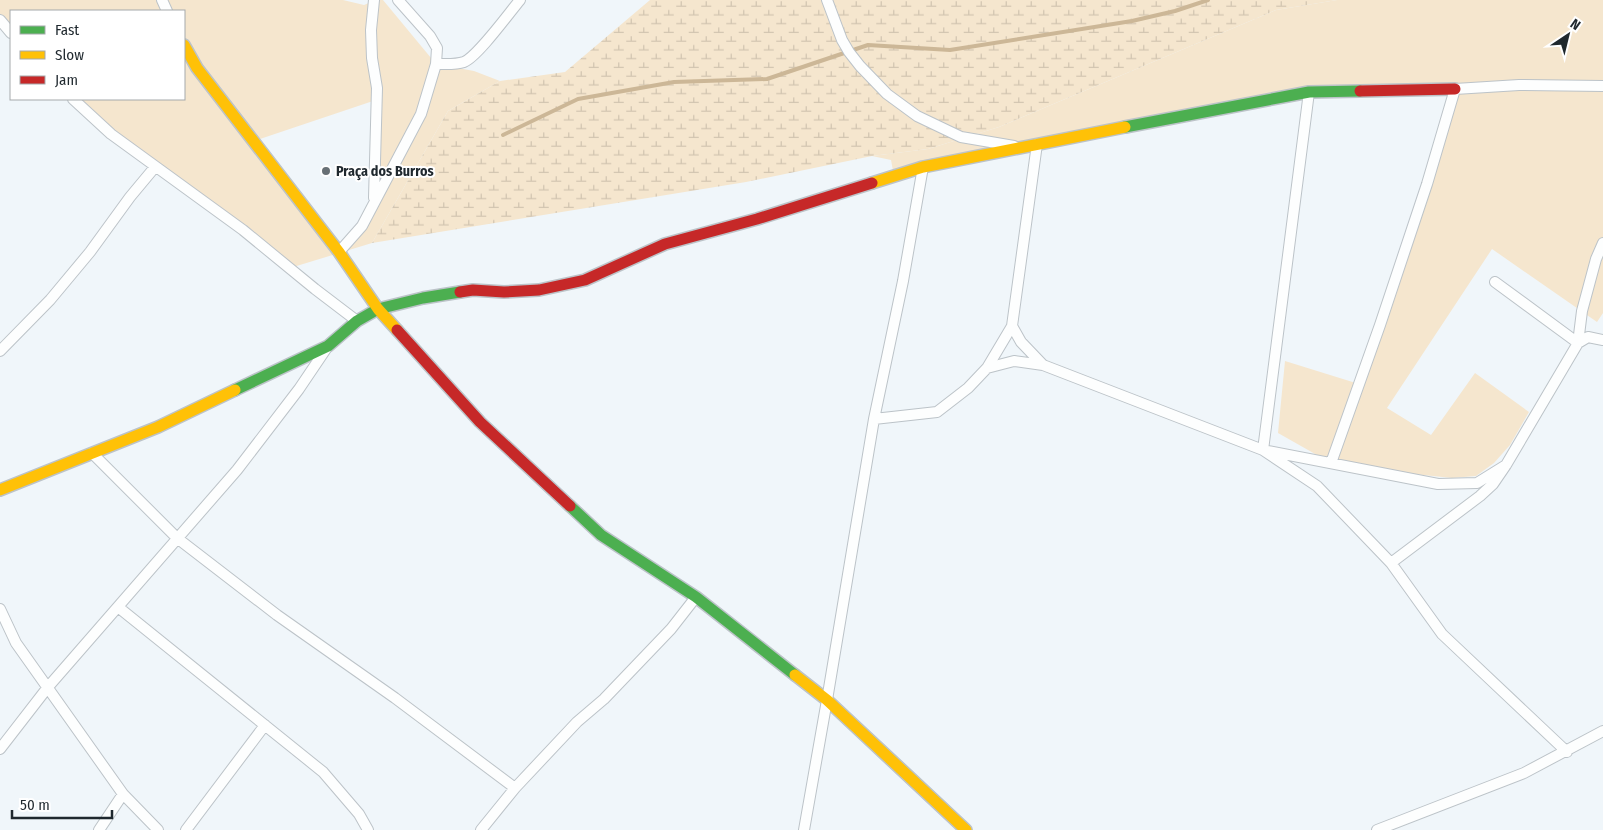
<svg xmlns="http://www.w3.org/2000/svg" width="1603" height="830" font-family="'Fira Sans Condensed',sans-serif">
	<defs>
		<pattern id="wetland-marsh" width="20" height="14" patternUnits="userSpaceOnUse" patternTransform="scale(1.25)"><rect width="20" height="14" fill="#f5e6ce"/><path d="M1 5h8M5 5V1M11 12h8M15 12V8" fill="none" stroke="#d2c5b1"/></pattern>
	</defs>
	<rect width="100%" height="100%" fill="#f0f6fa"/>
	<path fill="#f5e6ce" fill-rule="evenodd" d="M 0,0 L 343,0 L 364,5 L 376,0 L 383,0 L 436,64 L 474,71 L 500,81 L 448,111 L 372,243 L 290,268 L 73,99 L 184,99 L 184,11 L 11,11 L 11,33 L 0,20 ZM 376,100 L 374,201 L 339,252 L 254,141 Z
		M 1337,0 L 1603,0 L 1603,313 L 1597,322 L 1492,249 L 1387,408 L 1431,435 L 1475,373 L 1529,412 L 1510,445 L 1494,463 L 1476,476 L 1452,478 L 1347,467 L 1331,463 L 1278,433 L 1285,361 L 1359,384 L 1455,89 L 1309,92 L 894,176 L 891,160 L 872,156 L 928,149 L 999,127 L 1276,10 Z"/>
	<path fill="url(#wetland-marsh)" d="M 650,0 L 1337,0 L 1276,10 L 999,127 L 928,149 L 872,156 L 746,182 L 372,243 L 448,111 L 500,81 L 565,72 Z"/>
	<g fill="none" stroke-linecap="round" stroke-linejoin="round">
		<path stroke="#ccb797" stroke-width="4" d="M 503,135 L 578,99 L 674,82 L 767,79 L 868,45 L 950,50 L 1132,21 L 1175,11 L 1208,0"/>
		<g stroke="#bcc3c8" stroke-width="12">
			<path id="street" d="M 162,0 L 167,11
				M 374,0 L 371,30 L 372,58 L 377,88 L 374,198
				M 827,0 L 842,40 L 849,52 L 860,66 L 887,94 L 917,116 L 961,137 L 1014,146
				M 0,20 L 11,33
				M 436,64 C 446,64 455,65 464,62 C 478,56 509,13 520,0
				M 1309,92 L 1263,450 L 1438,484 L 1477,483 L 1506,465
				M 73,99 L 111,134 L 243,230 L 315,289 L 357,321
				M 1037,144 L 1012,326 L 1021,342 L 1043,365
				M 339,252 L 362,226 L 421,114 L 436,64 L 437,48 L 430,36 L 398,0
				M 1495,282 L 1578,343 L 1588,337 L 1603,340
				M 0,351 L 50,300 L 90,252 L 130,197 L 155,167
				M 987,368 L 1014,361 L 1043,365 L 1263,450 L 1317,486 L 1391,563 L 1442,634 L 1567,752
				M 874,419 L 937,412 L 968,388 L 987,368 L 1012,326
				M 92,453 L 177,538 L 277,615 L 395,698 L 515,788
				M 1331,463 L 1380,325 L 1427,184 L 1455,89 L 1519,85 L 1603,86
				M 1391,563 L 1480,496 L 1493,484 L 1506,465 L 1578,343 L 1582,311 L 1596,259 L 1603,243
				M 118,607 L 323,772 L 359,814 L 368,830
				M 0,609 L 16,643 L 123,794 L 158,830
				M 0,749 L 48,687 L 237,470 L 299,389 L 326,349
				M 99,830 L 123,794
				M 186,830 L 265,725
				M 481,830 L 515,788 L 577,722 L 604,699 L 671,629 L 696,597
				M 804,830 L 827,700 L 874,419 L 903,281 L 923,167
				M 1377,830 L 1524,773 L 1603,731"/>
		</g>
		<g stroke="#bcc3c8" stroke-width="14">
			<path id="fast" d="M 1125,127 L 1309,92 L 1360,91
				M 235,390 L 328,346 L 357,321 L 378,309 L 423,298 L 460,292
				M 570,506 L 601,535 L 696,597 L 795,675"/>
		</g>
		<g stroke="#bcc3c8" stroke-width="14">
			<path id="slow" d="M 184,45 L 197,68 L 339,252 L 378,309 L 397,330
				M 872,183 L 923,167 L 1125,127
				M 0,490 L 158,427 L 235,390
				M 795,675 L 827,700 L 966,830"/>
		</g>
		<g stroke="#bcc3c8" stroke-width="14">
			<path id="jam" d="M 1360,91 L 1455,89
				M 460,292 L 473,290 L 504,292 L 539,290 L 585,280 L 665,244 L 757,219 L 872,183
				M 397,330 L 480,422 L 570,506"/>
		</g>
		<use href="#street" stroke="#fdfefe" stroke-width="10"/>
		<use href="#fast" stroke="#4caf50" stroke-width="11"/>
		<use href="#slow" stroke="#ffc107" stroke-width="11"/>
		<use href="#jam" stroke="#c62828" stroke-width="11"/>
	</g>
	<circle fill="#687075" stroke="#fff" stroke-width="2" cx="326" cy="171" r="5"/>
	<g text-anchor="middle" stroke-width="4" stroke-linejoin="round" paint-order="stroke">
		<g font-size="14" font-weight="bold" fill="#1f282e" stroke="#fff" text-anchor="start">
			<text x="336" y="176">Praça dos Burros</text>
		</g>
	</g>
	<rect x="10" y="10" width="175" height="90" fill="#ffffff" stroke="#a5a9ab"/>
	<rect x="20" y="26" width="25" height="8" fill="#4caf50" stroke="#a5a9ab"/>
	<text x="55" y="35" font-size="15" fill="#1f282e">Fast</text>
	<rect x="20" y="51" width="25" height="8" fill="#ffc107" stroke="#a5a9ab"/>
	<text x="55" y="60" font-size="15" fill="#1f282e">Slow</text>
	<rect x="20" y="76" width="25" height="8" fill="#c62828" stroke="#a5a9ab"/>
	<text x="55" y="85" font-size="15" fill="#1f282e">Jam</text>
	<g transform="translate(1568 35) rotate(35)" stroke="#ffffff" stroke-width="4" paint-order="stroke">
	<path d="M0-4L9 19L0 12L-9 19Z" fill="#1f282e"/>
	<text y="-8" font-size="14" font-weight="bold" text-anchor="middle" fill="#1f282e">N</text>
	</g>
	<path d="M12 810v8h100v-8" fill="none" stroke="#1f282e" stroke-width="2.5"/>
	<text x="20" y="810" font-size="15" fill="#1f282e" stroke="#ffffff" stroke-width="4" paint-order="stroke">50 m</text>
</svg>
